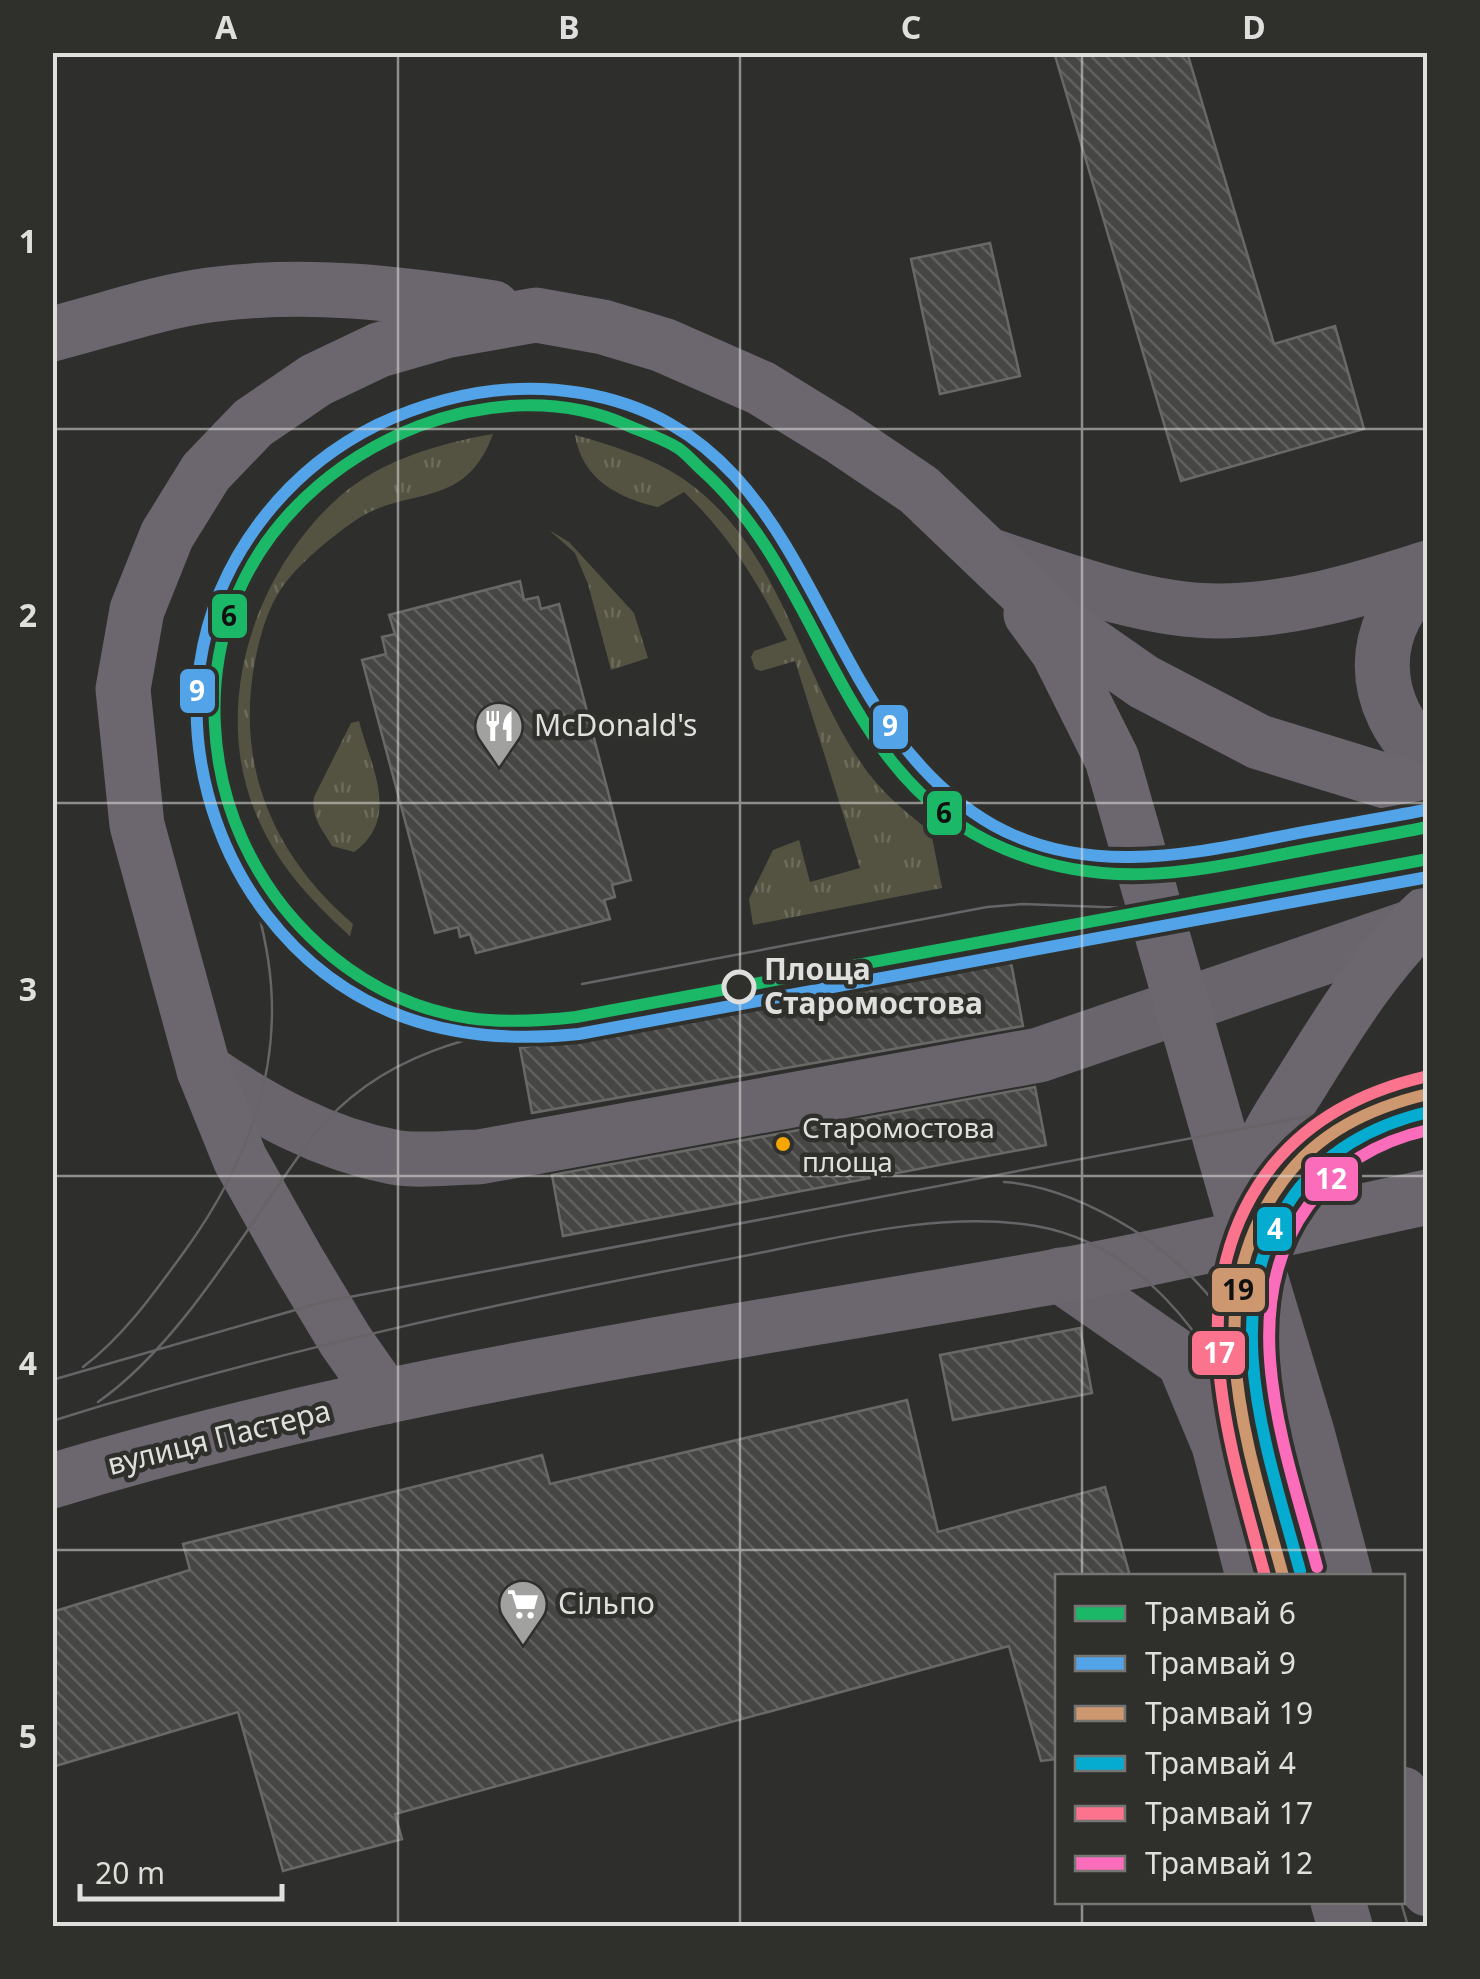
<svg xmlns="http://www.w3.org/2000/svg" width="1480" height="1979" font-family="'Noto Sans',sans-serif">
	<defs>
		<pattern id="grass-tufts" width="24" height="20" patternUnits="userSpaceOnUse" patternTransform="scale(2.5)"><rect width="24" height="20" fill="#545341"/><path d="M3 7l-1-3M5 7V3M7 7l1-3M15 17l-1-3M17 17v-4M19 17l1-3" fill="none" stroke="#6c6b5c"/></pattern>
		<pattern id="building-back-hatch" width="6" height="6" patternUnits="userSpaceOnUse" patternTransform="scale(2.5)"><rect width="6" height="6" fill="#464644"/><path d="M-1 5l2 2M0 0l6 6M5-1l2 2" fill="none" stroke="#60605f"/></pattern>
	</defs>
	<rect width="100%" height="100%" fill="#2e2e2d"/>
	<path fill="url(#grass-tufts)" d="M 493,434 C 464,513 406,484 353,522 C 330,538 296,566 281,589 C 267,610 260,636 255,661 C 235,766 273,855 353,924 L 350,936 C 309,899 274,861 254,809 C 212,702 255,572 339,497 C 381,460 440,443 493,434 Z
		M 575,435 C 611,445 650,457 682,478 C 785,548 799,680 869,774 C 887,797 908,814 931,832 L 942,888 L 753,925 L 749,899 L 773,850 L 799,840 L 810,882 L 860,868 L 795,661 L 761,671 L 755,669 L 751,657 L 754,651 L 787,640 C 758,583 731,537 684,492 L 658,507 C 618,498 582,479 575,435 Z
		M 549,530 L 569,542 L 634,613 L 648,658 L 611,670 L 588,584 L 575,553 Z
		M 359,721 C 371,767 401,818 354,852 L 332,846 C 322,829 311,818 314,797 L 351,723 Z"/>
	<path fill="url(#building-back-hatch)" stroke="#696967" stroke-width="2.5" d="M 1054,52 L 1187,52 L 1274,344 L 1335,326 L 1364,429 L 1181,481 Z
		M 990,243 L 1020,376 L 940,394 L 911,259 Z
		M 520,581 L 524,600 L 538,597 L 541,609 L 559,604 L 631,880 L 612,885 L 615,897 L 604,900 L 610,919 L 476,953 L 470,934 L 460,937 L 458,927 L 435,933 L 362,660 L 386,654 L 382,637 L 395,634 L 389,615 Z
		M 1010,957 L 1023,1026 L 532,1113 L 520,1048 Z
		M 1035,1087 L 1046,1145 L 563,1236 L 552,1175 Z
		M 1080,1328 L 1092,1393 L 953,1420 L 940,1355 Z
		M 907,1400 L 938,1532 L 1105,1487 L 1130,1576 L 1058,1576 L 1058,1759 L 1041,1761 L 1009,1646 L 395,1814 L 402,1839 L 283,1871 L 238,1712 L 52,1767 L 52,1612 L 190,1570 L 183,1544 L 542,1455 L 550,1484 Z"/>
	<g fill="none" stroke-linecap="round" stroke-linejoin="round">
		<path stroke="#6a656c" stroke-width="55" d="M 204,1070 C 263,1110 322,1143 393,1157 C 420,1162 451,1157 479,1157 L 1039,1055 L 1412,927
			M 1248,1236 L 1308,1436 L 1345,1576
			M 1060,1275 L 1184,1361 L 1219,1445 L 1253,1576
			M 1402,1794 L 1428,1889
			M 1338,1902 L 1345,1926"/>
		<path stroke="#6a656c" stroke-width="55" d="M 988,555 C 1060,578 1143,611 1218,611 C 1290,611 1360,590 1428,568
			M 1428,575 C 1366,627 1368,705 1428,759"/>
		<path stroke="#6c666e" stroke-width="55" d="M 52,334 C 104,321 157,302 209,295 C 305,282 399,293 493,308
			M 1031,614 L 1058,651 L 1112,759 L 1248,1236
			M 1249,1223 C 1249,1201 1251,1182 1258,1162 C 1267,1133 1287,1106 1303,1080 C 1339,1022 1377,960 1428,913
			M 385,1397 L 345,1340 L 298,1262 L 240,1159 L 204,1070 L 137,825 L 123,689 L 137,610 L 167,535 L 206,472 L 253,423 L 316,380 L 379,350 L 445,331 L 536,315 L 603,327 L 663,345 L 761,388 L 839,436 L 919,490 L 1055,620 L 1144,682 L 1259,742 L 1428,794
			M 52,1481 C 380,1381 722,1336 1058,1276 C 1182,1254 1305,1223 1428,1197"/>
		<path stroke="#666466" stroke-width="2.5" d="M 582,984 L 987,907 L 1023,904 L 1155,909
			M 1004,1182 C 1050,1185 1093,1205 1132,1229 C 1267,1317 1280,1433 1317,1576
			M 83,1367 C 124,1336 154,1293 184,1252 C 247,1165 285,1068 268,959 C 261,912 244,864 232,818
			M 52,1380 L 323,1302 L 1405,1098
			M 98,1402 C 184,1342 251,1219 314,1135 C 381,1051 477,1034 576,1017
			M 52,1421 C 274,1351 501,1302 729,1259 C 825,1241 939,1209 1036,1226 C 1138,1244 1210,1335 1245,1427
			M 1401,1902 L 1408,1926"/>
		<g stroke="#2f2f2c" stroke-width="20">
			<path id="tram-1" d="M 1428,827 C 1378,837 1329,845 1279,855 C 1182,874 1101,889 1005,849 C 837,780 826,581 702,470 C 694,463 687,454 678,448 C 664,439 645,433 629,426 C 563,396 486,401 419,426 C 336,458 263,522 232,608 C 205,681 210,768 242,839 C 283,930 368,1003 469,1018 C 504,1023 540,1021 576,1017 L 1428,859"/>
		</g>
		<g stroke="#2f2f2c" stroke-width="20">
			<path id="tram-2" d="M 1425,810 C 1374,820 1323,828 1273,838 C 1180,857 1080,874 993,825 C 804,717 825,434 581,393 C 510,381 441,395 377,425 C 284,471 215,561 200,664 C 187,751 213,844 266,914 C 345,1017 454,1047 579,1034 L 1428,877"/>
		</g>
		<g stroke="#2f2f2c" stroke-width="20">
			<path id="tram-3" d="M 1283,1576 C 1248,1447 1194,1301 1282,1182 C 1317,1133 1369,1108 1428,1094"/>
		</g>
		<g stroke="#2f2f2c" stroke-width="20">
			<path id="tram-4" d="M 1300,1571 C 1268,1452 1213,1306 1294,1195 C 1327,1150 1373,1125 1428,1112"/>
		</g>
		<g stroke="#2f2f2c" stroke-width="20">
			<path id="tram-5" d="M 1265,1576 C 1230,1446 1178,1295 1266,1174 C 1305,1121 1360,1092 1424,1077"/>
		</g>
		<g stroke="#2f2f2c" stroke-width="20">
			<path id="tram-6" d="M 1317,1567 C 1287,1454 1231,1311 1308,1206 C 1337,1165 1379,1141 1428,1130"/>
		</g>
		<use href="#tram-1" stroke="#1ab867" stroke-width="12"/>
		<use href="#tram-2" stroke="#53a3e8" stroke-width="12"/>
		<use href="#tram-3" stroke="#cd976f" stroke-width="12"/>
		<use href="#tram-4" stroke="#06acd0" stroke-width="12"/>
		<use href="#tram-5" stroke="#fc738d" stroke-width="12"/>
		<use href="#tram-6" stroke="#fb6dba" stroke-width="12"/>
	</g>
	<path fill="none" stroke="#dfdfdd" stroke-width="2.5" stroke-opacity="0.55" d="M 398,52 L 398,1926M 740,52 L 740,1926M 1082,52 L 1082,1576M 52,429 L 1428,429M 52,803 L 1428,803M 52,1176 L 1428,1176M 52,1550 L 1428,1550M 1082,1902 L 1082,1926"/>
	<defs>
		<g id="restaurant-pin" transform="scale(2.5)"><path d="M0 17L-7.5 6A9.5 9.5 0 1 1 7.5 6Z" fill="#a1a19f" stroke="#2f2f2c"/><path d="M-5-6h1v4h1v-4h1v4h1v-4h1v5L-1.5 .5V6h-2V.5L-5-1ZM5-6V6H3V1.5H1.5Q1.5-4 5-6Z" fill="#fff"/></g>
		<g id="supermarket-pin" transform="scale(2.5)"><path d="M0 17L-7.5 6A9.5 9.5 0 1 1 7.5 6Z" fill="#a1a19f" stroke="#2f2f2c"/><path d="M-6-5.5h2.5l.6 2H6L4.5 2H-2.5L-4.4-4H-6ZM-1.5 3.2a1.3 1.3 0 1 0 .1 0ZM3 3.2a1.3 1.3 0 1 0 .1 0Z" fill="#fff"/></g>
	</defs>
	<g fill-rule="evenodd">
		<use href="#restaurant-pin" x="499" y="726"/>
		<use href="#supermarket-pin" x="523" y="1604"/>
	</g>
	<circle fill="#2f2f2c" stroke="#dfdfdd" stroke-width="5" cx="739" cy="987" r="15"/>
	<circle fill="#f7a600" stroke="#2f2f2c" stroke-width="4" cx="783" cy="1144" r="9"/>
	<g text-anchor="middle" stroke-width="9" stroke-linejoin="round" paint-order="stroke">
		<g font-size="28" fill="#dfdfdd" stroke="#2f2f2c" text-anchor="start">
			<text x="802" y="1138">Старомостова<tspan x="802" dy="34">площа</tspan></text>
		</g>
		<g font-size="30" fill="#dfdfdd" stroke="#2f2f2c" text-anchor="start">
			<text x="534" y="736">McDonald's</text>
			<text x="558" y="1614">Сільпо</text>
		</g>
		<g font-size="30" font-weight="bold" fill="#dfdfdd" stroke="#2f2f2c" text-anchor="start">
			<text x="764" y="980">Площа<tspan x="764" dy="34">Старомостова</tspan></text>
		</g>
		<g font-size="30" fill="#dfdfdd" stroke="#2f2f2c">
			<text transform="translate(219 1438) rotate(-14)" y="10">вулиця Пастера</text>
		</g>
	</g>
	<g stroke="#2f2f2c" stroke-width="4">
		<rect x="210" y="592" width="39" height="48" rx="10" fill="#1ab867"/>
		<rect x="178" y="667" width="39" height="48" rx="10" fill="#53a3e8"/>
		<rect x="871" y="703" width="39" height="48" rx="10" fill="#53a3e8"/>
		<rect x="925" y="789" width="39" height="48" rx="10" fill="#1ab867"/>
		<rect x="1303" y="1155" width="57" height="48" rx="10" fill="#fb6dba"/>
		<rect x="1255" y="1205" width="39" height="48" rx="10" fill="#06acd0"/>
		<rect x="1210" y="1266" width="57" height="48" rx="10" fill="#cd976f"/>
		<rect x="1190" y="1329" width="57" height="48" rx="10" fill="#fc738d"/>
	</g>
	<g font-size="28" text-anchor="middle" font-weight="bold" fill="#fff">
		<text x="197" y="701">9</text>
		<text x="890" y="736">9</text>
		<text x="1331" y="1189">12</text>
		<text x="1275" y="1239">4</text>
		<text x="1219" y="1363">17</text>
	</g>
	<g font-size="28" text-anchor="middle" font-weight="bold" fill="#111">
		<text x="229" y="626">6</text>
		<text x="944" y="823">6</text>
		<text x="1238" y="1300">19</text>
	</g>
	<rect width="1480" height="1979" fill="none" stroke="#2f2f2c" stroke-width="110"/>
	<rect x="1055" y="1574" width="350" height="330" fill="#2f2f2c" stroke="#757573" stroke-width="2.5"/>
	<rect x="1075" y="1606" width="50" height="15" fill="#1ab867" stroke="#757573" stroke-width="2.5"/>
	<text x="1145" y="1624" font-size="30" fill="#dfdfdd">Трамвай 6</text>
	<rect x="1075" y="1656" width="50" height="15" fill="#53a3e8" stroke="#757573" stroke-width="2.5"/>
	<text x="1145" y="1674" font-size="30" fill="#dfdfdd">Трамвай 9</text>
	<rect x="1075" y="1706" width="50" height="15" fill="#cd976f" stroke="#757573" stroke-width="2.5"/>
	<text x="1145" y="1724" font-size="30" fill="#dfdfdd">Трамвай 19</text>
	<rect x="1075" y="1756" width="50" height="15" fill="#06acd0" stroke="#757573" stroke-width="2.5"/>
	<text x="1145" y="1774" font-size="30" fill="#dfdfdd">Трамвай 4</text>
	<rect x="1075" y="1806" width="50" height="15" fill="#fc738d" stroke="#757573" stroke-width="2.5"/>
	<text x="1145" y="1824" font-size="30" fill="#dfdfdd">Трамвай 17</text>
	<rect x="1075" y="1856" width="50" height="15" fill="#fb6dba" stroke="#757573" stroke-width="2.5"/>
	<text x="1145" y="1874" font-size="30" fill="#dfdfdd">Трамвай 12</text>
	<path d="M80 1884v15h202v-15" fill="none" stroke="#dfdfdd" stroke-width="5"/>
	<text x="95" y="1884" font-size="30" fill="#dfdfdd" stroke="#2f2f2c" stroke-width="8" paint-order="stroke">20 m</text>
	<rect x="55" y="55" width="1370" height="1869" fill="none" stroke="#dfdfdd" stroke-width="4"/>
	<g font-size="32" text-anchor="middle" font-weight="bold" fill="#dfdfdd">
		<text x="226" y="39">A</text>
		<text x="569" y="39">B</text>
		<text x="911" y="39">C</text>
		<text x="1254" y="39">D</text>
		<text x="28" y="253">1</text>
		<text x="28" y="627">2</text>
		<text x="28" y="1001">3</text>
		<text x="28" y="1375">4</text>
		<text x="28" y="1748">5</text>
	</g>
</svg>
